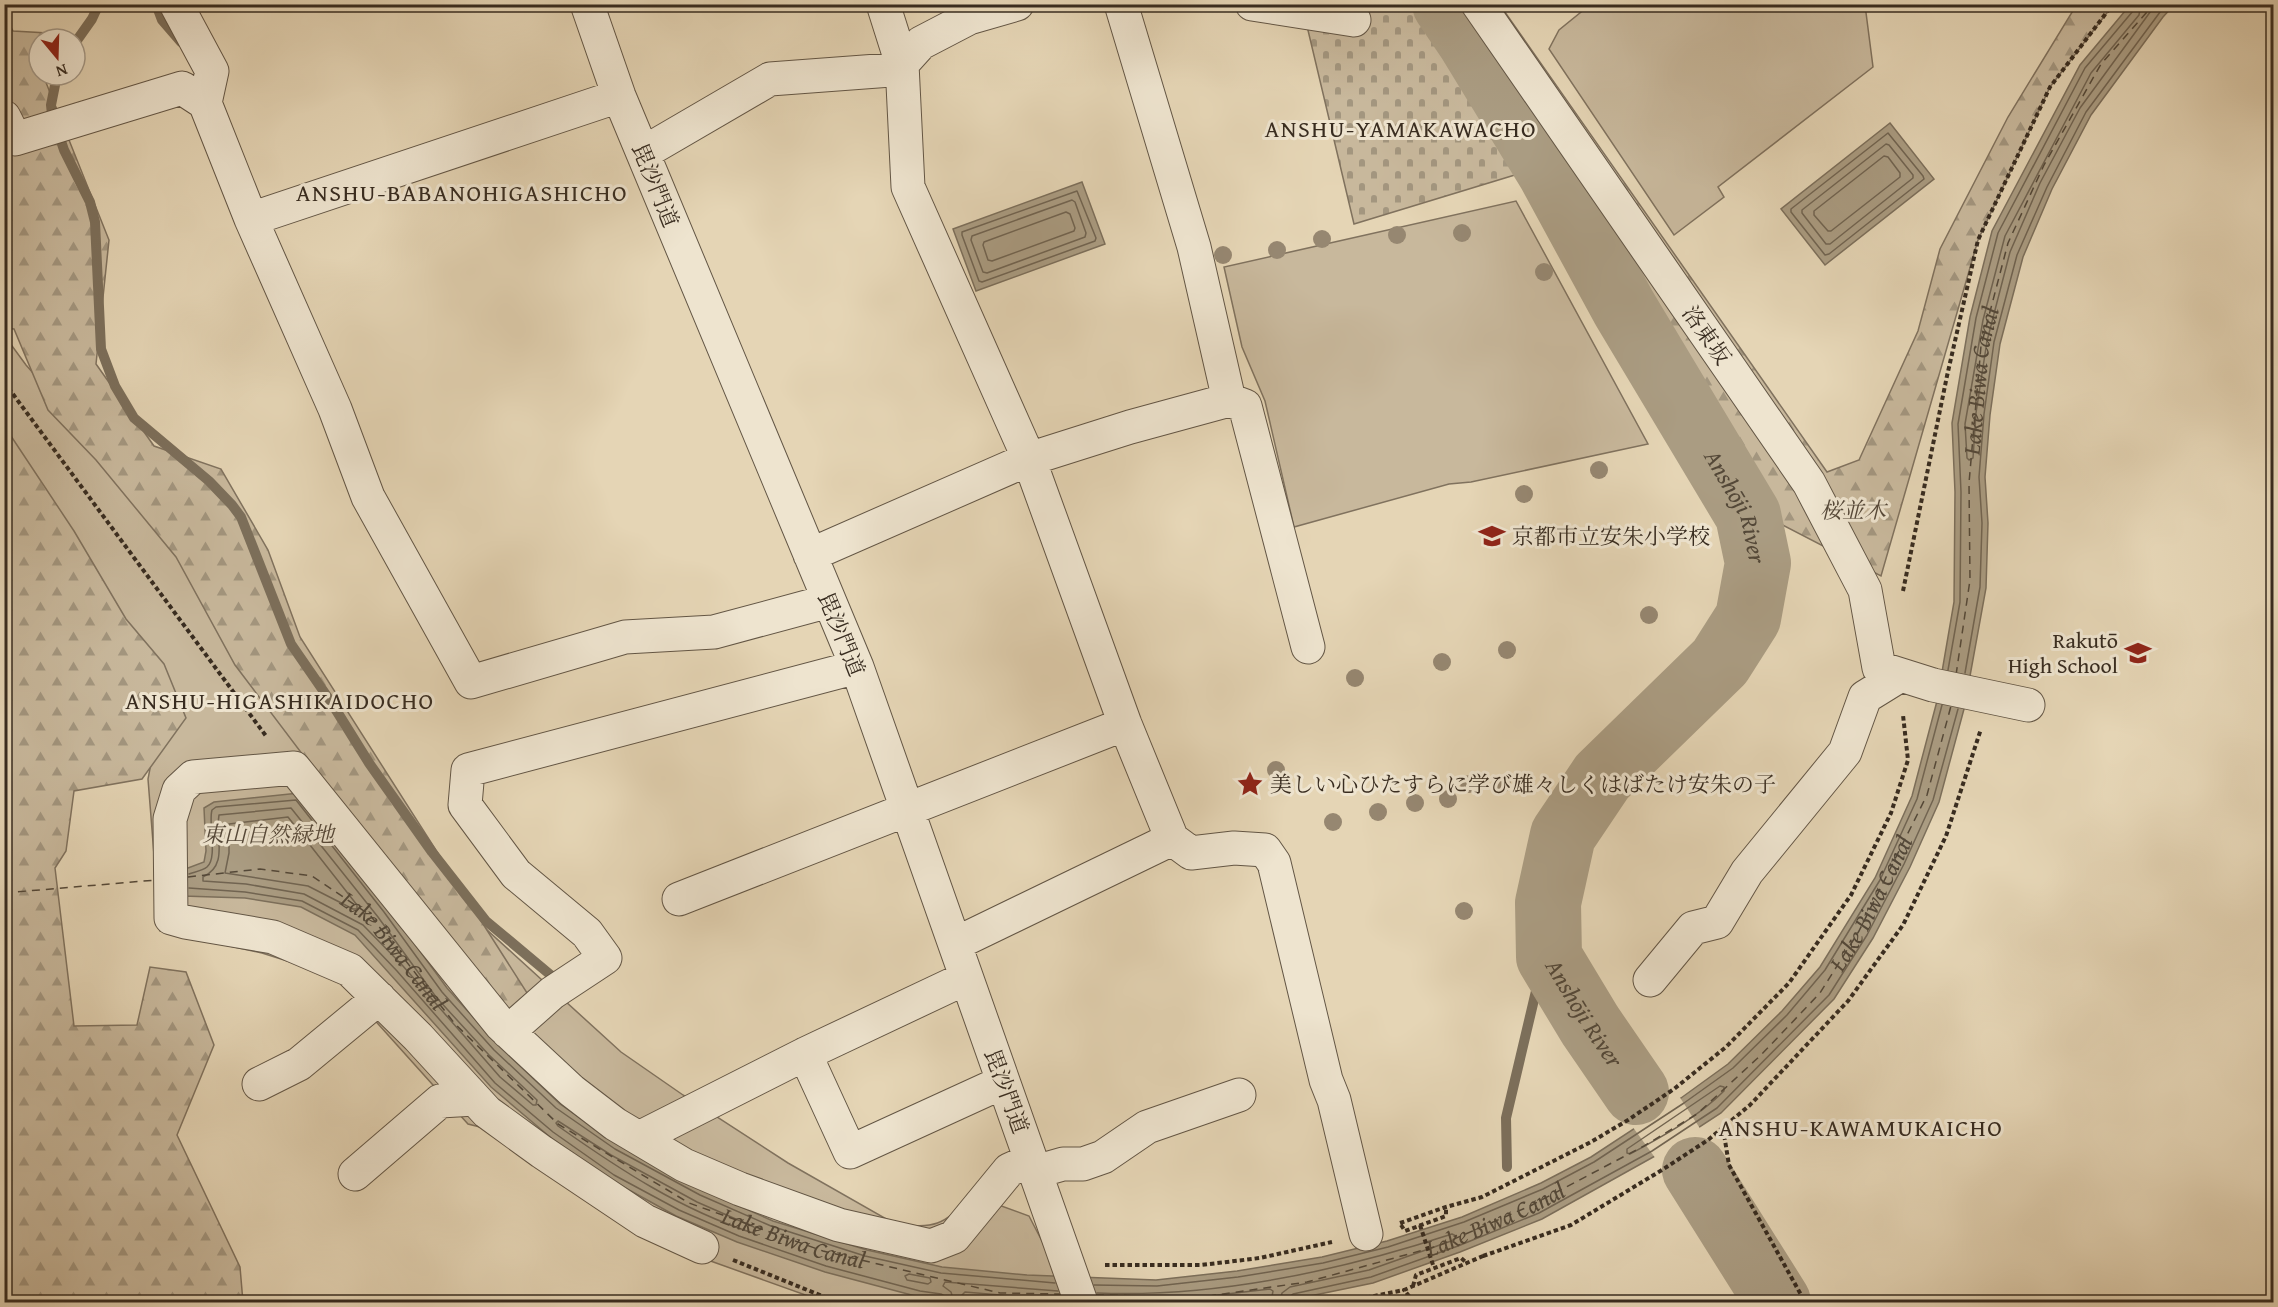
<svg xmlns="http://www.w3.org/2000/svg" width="2278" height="1307" font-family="'Gentium Book Plus','Noto Serif JP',serif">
	<defs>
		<pattern id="forest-firs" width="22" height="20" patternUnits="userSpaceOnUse" patternTransform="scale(1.5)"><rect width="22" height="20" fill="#c8b89c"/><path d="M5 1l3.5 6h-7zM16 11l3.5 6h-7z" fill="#a3967f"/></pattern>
		<pattern id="cemetery-stones" width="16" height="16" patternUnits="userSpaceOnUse" patternTransform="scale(1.5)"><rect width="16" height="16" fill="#c8b89c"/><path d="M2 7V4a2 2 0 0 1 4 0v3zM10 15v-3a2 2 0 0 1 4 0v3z" fill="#a3967f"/></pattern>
	</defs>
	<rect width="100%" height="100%" fill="#e5d5b5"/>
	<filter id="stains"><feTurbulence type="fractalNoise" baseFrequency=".00333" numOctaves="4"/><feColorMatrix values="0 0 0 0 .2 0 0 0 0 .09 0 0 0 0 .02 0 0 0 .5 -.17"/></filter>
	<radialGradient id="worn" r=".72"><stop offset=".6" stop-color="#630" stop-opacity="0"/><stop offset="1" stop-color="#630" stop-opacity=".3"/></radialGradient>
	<path fill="#c8b89c" stroke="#80725e" stroke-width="1.5" d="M 1591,4 L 1865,5 L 1873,67 L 1718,187 L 1724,197 L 1674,235 L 1549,49 L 1559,30 Z
		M 1516,201 L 1648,444 L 1471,482 L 1449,484 L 1294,527 L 1265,401 L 1242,347 L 1224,267 Z
		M 4,335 L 26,365 L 111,461 L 486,929 L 621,1052 L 683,1095 L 788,1163 L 890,1221 L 893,1225 C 934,1227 943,1228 971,1195 L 1029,1216 L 1044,1245 L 1064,1302 L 825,1302 L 705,1259 L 484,1128 L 468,1124 L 335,976 L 262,953 L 160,931 L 148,779 L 159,722 L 5,493 Z"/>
	<path fill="url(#forest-firs)" stroke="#80725e" stroke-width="1.5" d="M 2077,4 L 2113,5 L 2050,87 L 1978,240 L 1881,576 L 1771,519 L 1624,308 L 1550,172 L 1470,41 L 1445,5 L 1500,5 L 1827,472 L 1859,460 L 1918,331 L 1940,249 L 2008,117 Z
		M 4,16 L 13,31 L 65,34 L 62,39 L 39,39 L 39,75 L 43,75 L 109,240 L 96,364 L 154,446 L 221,469 L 268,550 L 300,637 L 543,1018 L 506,1012 L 346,812 L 235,665 L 176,557 L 96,460 L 48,410 L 14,329 L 5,328 Z
		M 5,427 L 74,531 L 126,619 L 164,664 L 186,718 L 142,779 L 74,791 L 66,851 L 55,868 L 74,1026 L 137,1025 L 150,967 L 186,972 L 214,1045 L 177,1135 L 240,1267 L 243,1302 L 5,1302 Z"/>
	<path fill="url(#cemetery-stones)" stroke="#80725e" stroke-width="1.5" d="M 1302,5 L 1410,5 L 1518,174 L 1354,224 Z"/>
	<path fill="#aa9c82" stroke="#7c6f5b" stroke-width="1.5" d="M 2130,5 L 2174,5 L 2163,17 L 2091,115 L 2052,189 L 2023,257 L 2000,344 L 1990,415 L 1985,477 L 1988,523 L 1986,588 L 1964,709 L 1939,802 L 1910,867 L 1873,938 L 1834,999 L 1721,1113 L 1655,1156 L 1542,1219 L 1460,1252 L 1373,1283 L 1281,1302 L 960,1302 L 919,1297 L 825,1272 L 737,1242 L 676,1216 L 611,1180 L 550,1137 L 491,1087 L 355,935 L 301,907 L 245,898 L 183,896 L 180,871 L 204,862 L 206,851 L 204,808 L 214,802 L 299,793 L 389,909 L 447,988 L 499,1046 L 560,1104 L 618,1144 L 703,1190 L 773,1221 L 867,1250 L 942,1267 L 1027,1275 L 1156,1280 L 1237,1271 L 1322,1257 L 1387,1241 L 1462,1217 L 1541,1183 L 1591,1157 L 1681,1098 L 1728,1064 L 1782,1011 L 1820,967 L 1875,878 L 1912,796 L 1937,701 L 1954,602 L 1955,492 L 1952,423 L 1970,317 L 1992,231 L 2080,65 Z
		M 1890,123 L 1934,179 L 1825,265 L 1781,209 Z
		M 1082,182 L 1105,244 L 976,291 L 953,229 Z"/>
	<path fill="#e5d5b5" d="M 1679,1096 L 1701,1130 L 1656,1159 L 1632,1126 Z"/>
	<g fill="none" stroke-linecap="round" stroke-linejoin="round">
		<path stroke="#716451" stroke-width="1.5" d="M 2141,4 L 2139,15 L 2091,73 L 2005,236 L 1983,320 L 1965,424 L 1967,458 L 1969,460 L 1973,458 L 1976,413 L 1987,341 L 2010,252 L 2040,183 L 2080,108 L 2156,4
			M 1888,133 L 1923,176 L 1924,179 L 1829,254 L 1825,255 L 1791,212 L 1791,209 Z
			M 1886,144 L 1889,145 L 1913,175 L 1913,178 L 1830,244 L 1826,244 L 1802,213 L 1802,210 Z
			M 1884,156 L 1888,157 L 1900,173 L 1900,177 L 1831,231 L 1828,231 L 1814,215 L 1814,211 Z
			M 1077,191 L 1096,238 L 1095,241 L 982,282 L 979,281 L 962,235 L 962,232 Z
			M 1072,200 L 1075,202 L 1086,233 L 1085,237 L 987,273 L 983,272 L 971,240 L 972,236 Z
			M 1066,212 L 1070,214 L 1075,228 L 1074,231 L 992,261 L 988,260 L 983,245 L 984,242 Z
			M 1948,670 L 1960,602 L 1961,492 L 1958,424 L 1976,318 L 1998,233 L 2085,68 L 2133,11 L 2134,4
			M 1965,673 L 1980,587 L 1982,523 L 1979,477 L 1984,414 L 1994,342 L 2017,255 L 2047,187 L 2086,112 L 2166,4
			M 291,808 L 378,917 L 436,997 L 489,1055 L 537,1100 L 536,1105 L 533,1105 L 500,1077 L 403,966 L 363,925 L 304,894 L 246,884 L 203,881 L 203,877 C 229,865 215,837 219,815 Z
			M 288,817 L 357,905 L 357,909 L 353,909 L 308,886 L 225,873 L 229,853 L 229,824 Z
			M 189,874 C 194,872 202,871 207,867 C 218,858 208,823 212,810 L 216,807 L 296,800 L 384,912 L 442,992 L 494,1050 L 556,1108 L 615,1149 L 700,1195 L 771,1226 L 865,1256 L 941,1273 L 1055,1283
			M 189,888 L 245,892 L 302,901 L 358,930 L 397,971 L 495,1083 L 553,1132 L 614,1175 L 679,1210 L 739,1236 L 826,1266 L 920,1291 L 941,1294 L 946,1297 L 946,1302
			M 1720,1086 L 1724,1087 L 1724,1091 C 1698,1117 1663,1136 1630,1154 L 1627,1153 L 1627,1149 Z
			M 558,1121 L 611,1155 L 697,1202 L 754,1227 L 756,1231 L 753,1233 C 681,1210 619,1169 558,1126 L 556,1123 Z
			M 909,1274 L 930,1278 L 931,1282 L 928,1284 L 907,1280 L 905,1276 Z
			M 1094,1285 L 1157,1286 L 1238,1277 L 1323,1263 L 1388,1247 L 1464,1222 L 1543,1189 L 1594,1162 L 1684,1103 L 1733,1068 L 1787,1015 L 1825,970 L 1880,880 L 1917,799 L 1942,705
			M 1097,1293 C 1217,1298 1339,1271 1452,1234 L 1456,1236 L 1454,1240 L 1369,1270 L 1290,1287 L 1282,1293 L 1280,1302
			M 954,1302 L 951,1292 L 943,1286 L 945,1282 L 1058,1291
			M 963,1302 L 962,1295 L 965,1292 L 1061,1300
			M 1098,1302 L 1157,1302 L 1270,1289 L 1273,1291 L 1271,1302
			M 1288,1302 L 1289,1297 L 1293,1294 L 1371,1277 L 1458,1246 L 1539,1213 L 1652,1151 L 1717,1108 L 1829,995 L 1867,935 L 1904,864 L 1933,800 L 1958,709"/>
		<path stroke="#7c6f5b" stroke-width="10" d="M 156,4 L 162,20 L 181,42
			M 75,43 L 92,19 L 99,4
			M 57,75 L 51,105 L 52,114 L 64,150 L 90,202 L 95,222 L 101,349 L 115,386 L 134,418 L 209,481 L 232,505 L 241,517 L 291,644 L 331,702 L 369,763 L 432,852 L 486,921 L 559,982
			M 1507,1167 L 1506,1118 L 1541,970 L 1549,957"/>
		<g stroke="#aa9c82" stroke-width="66">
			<path id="s1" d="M 1445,4 L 1470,41 L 1550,172 L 1624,308 L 1748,515 L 1758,563 L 1748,618 L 1720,662 L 1602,777 L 1563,835 L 1548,903 L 1549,957 L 1590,1025 L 1636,1092"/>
			<path d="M 1695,1170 L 1778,1302"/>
		</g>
		<g stroke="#544838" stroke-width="1.5" stroke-dasharray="8 6" stroke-linecap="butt">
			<path id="s2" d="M 1956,675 L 1970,580 L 1969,483 L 1981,346 L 2008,243 L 2044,165 L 2101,64 L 2154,4"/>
			<path id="s3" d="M 188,877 L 260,869 L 312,876 L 370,915 L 455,1024 L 558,1124 L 689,1203 L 823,1251 L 1000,1293 L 1061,1294"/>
			<path d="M 4,893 L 156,880"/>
			<path id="s4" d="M 1096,1295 L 1202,1297 L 1307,1282 L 1438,1246 L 1530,1206 L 1644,1146 L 1697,1114 L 1761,1055 L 1820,993 L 1859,931 L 1927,795 L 1951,706"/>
		</g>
		<g stroke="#635645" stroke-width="35">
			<path id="minor" d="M 176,4 L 212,71 L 205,103
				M 587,4 L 619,96 L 857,667 L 1081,1302
				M 1017,4 L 969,18 L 921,43 L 902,64 L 908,187 L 1029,459 L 1125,724 L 1172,839 L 1191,853 L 1234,848 L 1265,850 L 1274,863 L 1326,1080 L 1334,1100 L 1366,1234
				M 1252,4 L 1354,20
				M 1478,4 L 1809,483 L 1865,590 L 1879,668 L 1933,685 L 2028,705
				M 619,96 L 251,219 L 335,409 L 368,497 L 471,682 L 625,637 L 714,632 L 829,601
				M 4,117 L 15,139 L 182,88 L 205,103 L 251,219
				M 643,153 L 770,79 L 891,70 L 902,64 L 883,4
				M 1229,400 L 1245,406 L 1308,647
				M 810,555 L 1029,459 L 1130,427 L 1229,400 L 1194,247 L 1121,4
				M 679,899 L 1125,724
				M 955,944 L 1172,839
				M 1650,980 L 1693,928 L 1717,922 L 1747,872 L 1845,752 L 1865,697 L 1899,676
				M 508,1032 L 552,993 L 605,958 L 587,933 L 516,874 L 465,805 L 468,770 L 857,667
				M 805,1054 L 850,1152 L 1003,1082
				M 259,1084 L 299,1064 L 379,998
				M 639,1138 L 805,1054 L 966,978
				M 1035,1172 L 1063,1164 L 1083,1164 L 1103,1157 L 1147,1127 L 1239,1095
				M 355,1174 L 440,1101 L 475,1099
				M 702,1247 L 645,1221 L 542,1152 L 487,1112 L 418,1037 L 350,970 L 273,937 L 185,922 L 171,918 L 170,819 L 179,790 L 193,777 L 294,768 L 501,1025 L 572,1091 L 615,1124 L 684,1165 L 740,1189 L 839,1225 L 931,1246 L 954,1237 L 1009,1170 L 1031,1160"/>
		</g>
		<path stroke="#382c20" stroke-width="4" stroke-dasharray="4.5 3" stroke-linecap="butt" d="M 4,382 L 266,736
			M 1903,591 L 1947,376 L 1978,240 L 2050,87 L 2113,4
			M 1723,1128 L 1729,1165 L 1805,1302
			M 1400,1223 L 1446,1207 L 1482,1197 L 1591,1142 L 1628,1120 L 1674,1089 L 1726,1047 L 1789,983 L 1851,895 L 1891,813 L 1908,760 L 1903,715
			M 1401,1225 L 1405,1231 L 1446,1216 L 1446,1207
			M 1420,1225 L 1434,1268
			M 1483,1256 L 1571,1225 L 1662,1170 L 1708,1140 L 1750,1105 L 1848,1001 L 1903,925 L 1946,836 L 1981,729
			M 733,1260 L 837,1302
			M 1105,1265 L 1201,1265 L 1260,1258 L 1332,1242
			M 1413,1286 L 1416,1275 L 1461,1258 L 1468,1264
			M 1344,1302 L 1404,1290
			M 1414,1302 L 1404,1290 L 1483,1256"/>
		<use href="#minor" stroke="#eee4cf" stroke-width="33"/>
	</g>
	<g fill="#968771">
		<circle cx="1462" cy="233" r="9"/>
		<circle cx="1397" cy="235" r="9"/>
		<circle cx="1322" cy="239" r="9"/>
		<circle cx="1277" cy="250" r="9"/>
		<circle cx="1223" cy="255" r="9"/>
		<circle cx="1544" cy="272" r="9"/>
		<circle cx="1599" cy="470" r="9"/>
		<circle cx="1524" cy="494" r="9"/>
		<circle cx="1649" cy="615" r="9"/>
		<circle cx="1507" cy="650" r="9"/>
		<circle cx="1442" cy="662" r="9"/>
		<circle cx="1355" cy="678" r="9"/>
		<circle cx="1276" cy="770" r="9"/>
		<circle cx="1469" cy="784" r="9"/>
		<circle cx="1502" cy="784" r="9"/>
		<circle cx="1448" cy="799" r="9"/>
		<circle cx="1415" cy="803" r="9"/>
		<circle cx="1378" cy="812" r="9"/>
		<circle cx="1333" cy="822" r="9"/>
		<circle cx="1464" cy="911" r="9"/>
	</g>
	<defs>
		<g id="school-bare" transform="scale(2.07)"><path d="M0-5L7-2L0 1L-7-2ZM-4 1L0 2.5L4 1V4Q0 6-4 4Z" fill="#8f2418" stroke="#eee4cf" stroke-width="2.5" paint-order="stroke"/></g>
		<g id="sight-bare" transform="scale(2.07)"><path d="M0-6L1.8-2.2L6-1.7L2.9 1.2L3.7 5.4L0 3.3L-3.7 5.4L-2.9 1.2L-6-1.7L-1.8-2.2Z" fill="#8f2418" stroke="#eee4cf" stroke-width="2.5" paint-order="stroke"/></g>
	</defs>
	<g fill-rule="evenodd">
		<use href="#school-bare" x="1492" y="536"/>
		<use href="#school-bare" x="2138" y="653"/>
		<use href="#sight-bare" x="1250" y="784"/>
	</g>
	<g text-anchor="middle" stroke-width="6" stroke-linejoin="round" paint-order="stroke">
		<g font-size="22" fill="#382c20" stroke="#eee4cf">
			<text transform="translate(656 185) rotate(68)" y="8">毘沙門道</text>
			<text transform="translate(1707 335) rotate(55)" y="8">洛東坂</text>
			<text transform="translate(842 634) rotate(68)" y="8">毘沙門道</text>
			<text transform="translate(1007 1091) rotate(70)" y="8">毘沙門道</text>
		</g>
		<g font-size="22" font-style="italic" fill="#554839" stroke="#eee4cf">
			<text x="1853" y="518">桜並木</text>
			<text x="268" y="842">東山自然緑地</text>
		</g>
		<g font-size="22" fill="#382c20" stroke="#eee4cf" text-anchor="start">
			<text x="1512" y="544">京都市立安朱小学校</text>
			<text x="2118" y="648" text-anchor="end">Rakutō<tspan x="2118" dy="25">High School</tspan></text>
			<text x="1270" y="792">美しい心ひたすらに学び雄々しくはばたけ安朱の子</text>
		</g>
		<g font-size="24" letter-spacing="1.5" fill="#382c20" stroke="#eee4cf">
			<text x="1401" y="137">ANSHU-YAMAKAWACHO</text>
			<text x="462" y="201">ANSHU-BABANOHIGASHICHO</text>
			<text x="280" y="709">ANSHU-HIGASHIKAIDOCHO</text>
			<text x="1861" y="1136">ANSHU-KAWAMUKAICHO</text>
		</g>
		<g font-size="24" font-style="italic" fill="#544838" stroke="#eee4cf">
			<text dy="8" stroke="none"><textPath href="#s2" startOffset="296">Lake Biwa Canal</textPath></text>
			<text dy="8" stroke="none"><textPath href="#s1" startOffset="582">Anshōji River</textPath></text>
			<text dy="8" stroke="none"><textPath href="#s4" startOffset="915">Lake Biwa Canal</textPath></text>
			<text dy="8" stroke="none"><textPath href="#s3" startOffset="237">Lake Biwa Canal</textPath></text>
			<text dy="8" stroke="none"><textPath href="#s1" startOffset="1176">Anshōji River</textPath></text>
			<text dy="8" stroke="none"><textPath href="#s4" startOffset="411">Lake Biwa Canal</textPath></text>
			<text dy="8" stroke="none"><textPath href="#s3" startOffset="740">Lake Biwa Canal</textPath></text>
		</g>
	</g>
	<rect width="2278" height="1307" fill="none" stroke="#e5d5b5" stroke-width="24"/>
	<rect x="6" y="6" width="2266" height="1295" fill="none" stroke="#382c20" stroke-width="3"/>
	<rect x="12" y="12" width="2254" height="1283" fill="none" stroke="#382c20" stroke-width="1.5"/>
	<g transform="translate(57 57) rotate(161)"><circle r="28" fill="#eee4cf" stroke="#a59a89" stroke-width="1.5"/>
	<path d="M0-4.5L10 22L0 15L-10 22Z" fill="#8f2418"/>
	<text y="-9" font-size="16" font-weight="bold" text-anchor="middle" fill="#382c20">N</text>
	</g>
	<rect width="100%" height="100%" filter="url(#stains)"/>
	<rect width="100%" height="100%" fill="url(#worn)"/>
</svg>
